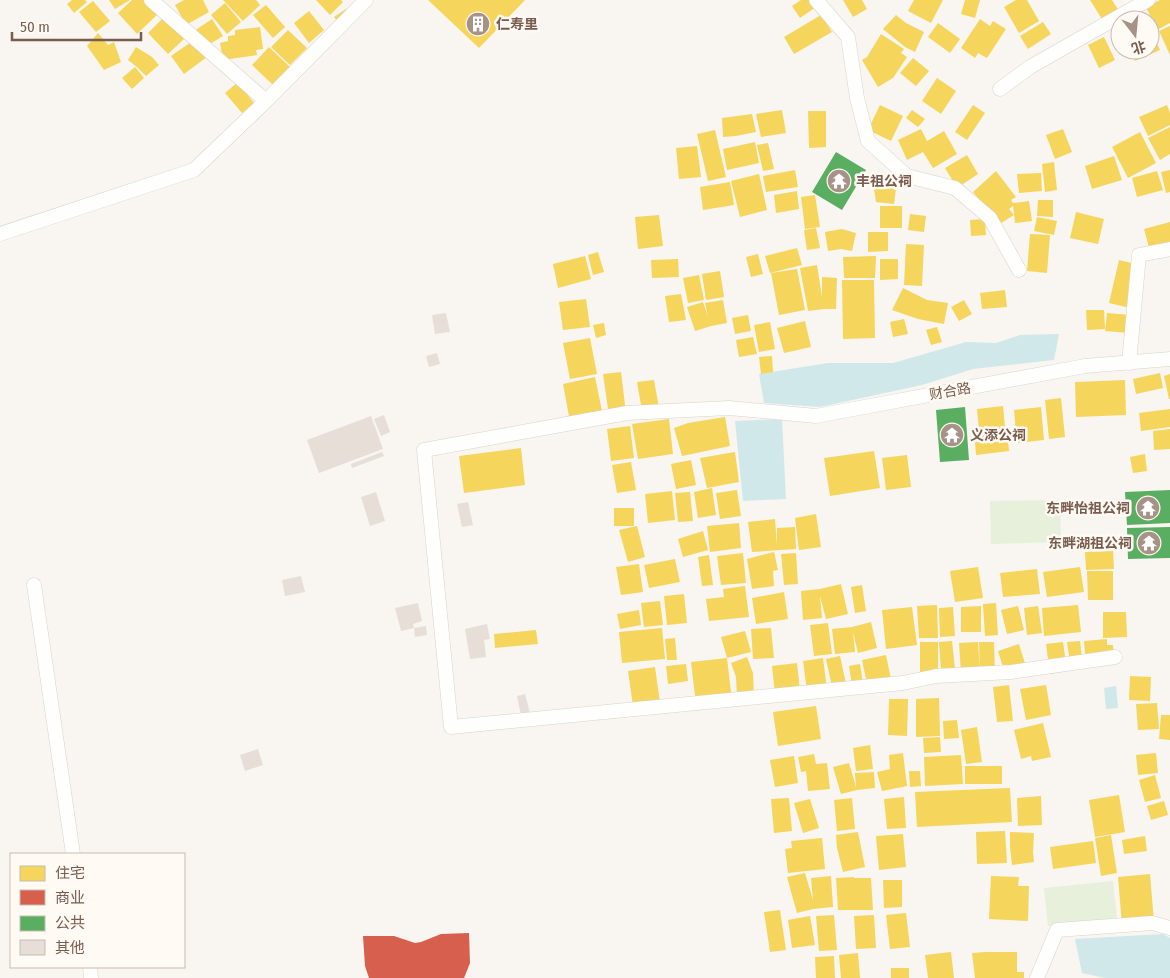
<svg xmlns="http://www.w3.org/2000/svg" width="1170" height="978" font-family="'Fira Sans Condensed','Noto Sans SC',sans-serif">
	<rect width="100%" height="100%" fill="#f9f5f0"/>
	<path fill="#e7f0db" d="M 1060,500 L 1061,542 L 991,544 L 990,501 Z
		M 1113,881 L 1117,918 L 1048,926 L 1044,888 Z"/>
	<path fill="#d1e8ea" d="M 1059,334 L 1054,360 L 973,369 L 922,385 L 820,407 L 764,403 L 759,374 L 828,363 L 893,363 L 966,342 L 996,343 L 1020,335 Z
		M 782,419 L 786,499 L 743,501 L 735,421 Z
		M 1116,686 L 1118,708 L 1106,709 L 1104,688 Z
		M 1163,934 L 1170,938 L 1170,978 L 1105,978 L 1082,973 L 1075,939 Z"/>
	<path fill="#f6d55c" d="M 72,0 L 85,0 L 87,2 L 74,13 L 67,4 Z
		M 109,0 L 130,0 L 115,9 Z
		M 132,0 L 149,0 L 160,12 L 137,34 L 118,13 Z
		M 184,0 L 203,0 L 209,12 L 186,25 L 175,5 Z
		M 223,0 L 256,0 L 260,5 L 243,21 Z
		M 316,0 L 341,0 L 343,2 L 330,15 Z
		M 428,0 L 525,0 L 479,48 Z
		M 801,0 L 812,0 L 816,7 L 800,18 L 792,6 Z
		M 843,0 L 862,0 L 867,9 L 853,17 Z
		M 914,0 L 943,0 L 931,23 L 908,11 Z
		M 965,0 L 980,0 L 975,18 L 961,14 Z
		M 1016,0 L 1027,0 L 1039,21 L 1019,33 L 1004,7 Z
		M 1090,0 L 1112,0 L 1121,14 L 1105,24 Z
		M 1160,0 L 1170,0 L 1170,23 L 1157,30 L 1146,7 Z
		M 93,1 L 110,21 L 96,32 L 79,12 Z
		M 225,3 L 241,22 L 227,34 L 211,15 Z
		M 266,5 L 285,27 L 273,38 L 253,15 Z
		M 346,9 L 354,19 L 342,28 L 334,17 Z
		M 1142,9 L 1147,20 L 1120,20 L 1120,26 L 1118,20 Z
		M 309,11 L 324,30 L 309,43 L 294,23 Z
		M 821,15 L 832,32 L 794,54 L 784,37 Z
		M 896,15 L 906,23 L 924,32 L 915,52 L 905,47 L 883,29 Z
		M 163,18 L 184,39 L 168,54 L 148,33 Z
		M 212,19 L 223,36 L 205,47 L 194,31 Z
		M 980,19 L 990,26 L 993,21 L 1006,29 L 987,58 L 978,53 L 975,58 L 961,48 Z
		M 1043,22 L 1051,34 L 1028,49 L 1020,36 Z
		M 938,23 L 960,39 L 950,53 L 928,37 Z
		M 1170,26 L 1170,55 L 1159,31 Z
		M 260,27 L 263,49 L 256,50 L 257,55 L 223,60 L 220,43 L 228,41 L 228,36 L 235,35 L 235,30 Z
		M 1150,28 L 1160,50 L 1135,61 L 1130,50 L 1150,50 Z
		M 288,30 L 307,48 L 290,65 L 271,47 Z
		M 98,33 L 108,45 L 114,42 L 121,62 L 104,70 L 87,46 Z
		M 881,34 L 904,49 L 901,53 L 907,57 L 893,78 L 878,87 L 862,60 L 867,57 Z
		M 1104,37 L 1115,60 L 1099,68 L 1088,45 Z
		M 194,40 L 207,57 L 184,74 L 171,56 Z
		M 136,47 L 152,57 L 159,65 L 146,76 L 137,67 L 128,60 Z
		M 269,47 L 290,67 L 273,85 L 252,65 Z
		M 913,58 L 929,71 L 916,86 L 900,73 Z
		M 135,67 L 144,78 L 132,89 L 122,78 Z
		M 937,78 L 956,91 L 941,114 L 922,101 Z
		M 238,82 L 254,103 L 242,113 L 225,93 Z
		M 880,105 L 903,116 L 891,141 L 868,130 Z
		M 973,105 L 985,113 L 967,140 L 955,132 Z
		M 1167,105 L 1170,113 L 1170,125 L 1148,136 L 1139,117 Z
		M 782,110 L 786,133 L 761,137 L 756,114 Z
		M 912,110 L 925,119 L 918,127 L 906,118 Z
		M 808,111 L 826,111 L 826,147 L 809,148 Z
		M 752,114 L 756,132 L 736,136 L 723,137 L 722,118 Z
		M 1170,127 L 1170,154 L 1160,160 L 1148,138 Z
		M 921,129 L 927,141 L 944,131 L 957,154 L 933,168 L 923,152 L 907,160 L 898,140 Z
		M 1063,129 L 1072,152 L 1055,159 L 1046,135 Z
		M 715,130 L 726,177 L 708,181 L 697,134 Z
		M 1140,132 L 1156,163 L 1128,178 L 1112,147 Z
		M 755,142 L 759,163 L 727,170 L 723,149 Z
		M 768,143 L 774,169 L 763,171 L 757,145 Z
		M 697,146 L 701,177 L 679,179 L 676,148 Z
		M 967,155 L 978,174 L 957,188 L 945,168 Z
		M 1114,156 L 1122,180 L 1092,189 L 1085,166 Z
		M 1054,162 L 1057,190 L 1045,192 L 1042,164 Z
		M 795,170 L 798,187 L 766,192 L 763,176 Z
		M 1170,170 L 1170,192 L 1166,193 L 1161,172 Z
		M 996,171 L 1016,197 L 1011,200 L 1013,203 L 1029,201 L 1032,221 L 1015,223 L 1013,206 L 1009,209 L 1014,215 L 998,225 L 987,209 L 973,192 Z
		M 1157,171 L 1163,190 L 1137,197 L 1132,178 Z
		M 894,173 L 896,189 L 894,204 L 876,202 L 872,176 Z
		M 1041,173 L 1042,191 L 1019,193 L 1017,174 Z
		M 759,174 L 767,210 L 740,217 L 731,181 Z
		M 730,182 L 734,205 L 703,210 L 700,187 Z
		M 797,191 L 799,209 L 776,213 L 774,195 Z
		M 815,195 L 820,227 L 805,229 L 801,197 Z
		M 1038,200 L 1053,200 L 1053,217 L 1037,216 Z
		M 880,206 L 902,206 L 902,228 L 880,228 Z
		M 1076,212 L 1104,219 L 1098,244 L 1070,238 Z
		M 910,214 L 926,216 L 924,232 L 908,230 Z
		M 659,215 L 663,246 L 638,249 L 635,217 Z
		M 1037,217 L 1057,221 L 1054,235 L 1034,231 Z
		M 985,219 L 986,235 L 971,236 L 970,220 Z
		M 1170,222 L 1170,246 L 1150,251 L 1144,229 Z
		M 816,228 L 820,248 L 807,250 L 804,230 Z
		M 842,229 L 856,233 L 852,251 L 841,249 L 828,251 L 825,232 Z
		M 868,232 L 888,232 L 888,251 L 868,252 Z
		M 1030,234 L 1050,235 L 1047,273 L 1027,271 Z
		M 906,244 L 924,245 L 922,286 L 904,285 Z
		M 797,248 L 802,265 L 770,273 L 765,256 Z
		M 598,252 L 604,272 L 593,275 L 588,255 Z
		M 758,254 L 763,274 L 751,277 L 746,257 Z
		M 585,256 L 591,279 L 558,288 L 553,264 Z
		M 876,256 L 875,278 L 844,278 L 843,257 Z
		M 678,259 L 679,277 L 652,278 L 651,260 Z
		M 880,259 L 898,259 L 898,279 L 880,280 Z
		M 1119,260 L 1140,265 L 1130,308 L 1109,303 Z
		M 817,265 L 822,297 L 822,277 L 837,278 L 836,309 L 824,309 L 808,311 L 800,268 Z
		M 797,269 L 805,310 L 779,315 L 771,273 Z
		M 720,271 L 724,297 L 706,300 L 702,274 Z
		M 699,275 L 704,300 L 688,303 L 683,278 Z
		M 842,280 L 874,280 L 875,338 L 843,339 Z
		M 903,288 L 927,300 L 948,303 L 944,324 L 918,319 L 892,310 Z
		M 1005,290 L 1007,307 L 982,309 L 980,293 Z
		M 681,294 L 686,320 L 669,322 L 665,296 Z
		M 586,299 L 590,327 L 563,330 L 559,302 Z
		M 723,300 L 727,323 L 711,326 L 695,331 L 687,307 L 703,302 L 708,317 L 705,303 Z
		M 964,300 L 972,314 L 959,321 L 951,307 Z
		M 1086,310 L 1104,310 L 1105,329 L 1087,330 Z
		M 1107,313 L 1131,315 L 1129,333 L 1105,331 Z
		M 748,315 L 751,331 L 735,334 L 732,318 Z
		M 904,319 L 908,334 L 893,337 L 890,322 Z
		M 805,321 L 811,347 L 784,353 L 777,328 Z
		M 770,322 L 775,349 L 759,352 L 754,325 Z
		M 604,323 L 606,335 L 596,338 L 593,325 Z
		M 937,327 L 942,342 L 931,345 L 926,330 Z
		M 753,337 L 757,354 L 739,357 L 736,340 Z
		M 590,338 L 597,374 L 570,379 L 563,343 Z
		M 772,356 L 773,372 L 761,374 L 759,357 Z
		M 621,372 L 626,413 L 609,416 L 603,374 Z
		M 1160,373 L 1163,388 L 1136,394 L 1133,379 Z
		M 1170,374 L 1170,399 L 1169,399 L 1164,376 Z
		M 595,377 L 603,416 L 570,422 L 563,384 Z
		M 654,380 L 659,408 L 642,411 L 637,382 Z
		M 1125,380 L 1126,415 L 1076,417 L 1075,382 Z
		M 1061,398 L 1065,437 L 1049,439 L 1045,400 Z
		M 1003,406 L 1006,437 L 980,440 L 977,409 Z
		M 1041,407 L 1044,440 L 1017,443 L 1014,410 Z
		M 1170,409 L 1170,427 L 1141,431 L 1139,413 Z
		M 725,417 L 730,446 L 682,456 L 674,428 L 688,423 Z
		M 669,419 L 673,454 L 638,459 L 632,424 Z
		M 630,426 L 634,458 L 611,461 L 607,429 Z
		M 1170,429 L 1170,449 L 1154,450 L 1153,431 Z
		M 1008,439 L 1009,451 L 976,455 L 975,442 Z
		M 521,448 L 525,485 L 464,493 L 459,456 Z
		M 874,451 L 880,488 L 830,496 L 824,458 Z
		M 735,452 L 739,482 L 707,488 L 700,458 Z
		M 1145,454 L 1147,471 L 1133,473 L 1130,457 Z
		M 907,455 L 911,487 L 886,490 L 882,458 Z
		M 691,460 L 696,485 L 676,489 L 671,464 Z
		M 631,462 L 636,490 L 617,493 L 612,465 Z
		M 712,488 L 716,515 L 698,518 L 694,492 Z
		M 737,490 L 741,516 L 720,519 L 716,493 Z
		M 672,491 L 675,520 L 648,523 L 645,494 Z
		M 690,492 L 693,521 L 678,522 L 675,493 Z
		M 614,508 L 634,508 L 634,526 L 614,526 Z
		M 816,514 L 821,547 L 799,550 L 795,518 Z
		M 775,519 L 777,545 L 777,528 L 795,527 L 796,549 L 752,552 L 748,522 Z
		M 739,523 L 741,548 L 710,552 L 707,526 Z
		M 637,526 L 645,557 L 628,562 L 619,530 Z
		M 703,531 L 708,550 L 683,557 L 678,539 Z
		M 1113,551 L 1114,569 L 1086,570 L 1085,552 Z
		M 774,552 L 778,570 L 773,571 L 774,586 L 752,589 L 747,559 Z
		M 743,553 L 746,583 L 721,585 L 717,556 Z
		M 796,553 L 798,584 L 784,585 L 781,554 Z
		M 709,555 L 713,585 L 702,586 L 698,557 Z
		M 675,559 L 680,582 L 649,588 L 644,565 Z
		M 639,564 L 643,592 L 621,595 L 616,567 Z
		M 978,567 L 983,598 L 955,602 L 950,571 Z
		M 1080,567 L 1084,592 L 1047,597 L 1043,572 Z
		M 1037,569 L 1040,594 L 1003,597 L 1000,573 Z
		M 1087,571 L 1113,571 L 1113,600 L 1088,600 Z
		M 841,584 L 848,614 L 826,619 L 820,596 L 822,618 L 803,620 L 801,591 L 820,589 Z
		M 862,585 L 866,611 L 855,613 L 851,587 Z
		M 745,586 L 749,617 L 709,621 L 706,599 L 724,597 L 723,589 Z
		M 784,592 L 788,619 L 756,624 L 752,598 Z
		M 684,594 L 687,623 L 667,625 L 664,596 Z
		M 660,601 L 663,625 L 644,627 L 641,603 Z
		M 996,603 L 998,635 L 985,636 L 983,604 Z
		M 937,605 L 938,638 L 919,638 L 917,606 Z
		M 1078,605 L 1081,632 L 1044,636 L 1042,608 Z
		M 981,606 L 981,632 L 961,632 L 961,607 Z
		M 1018,606 L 1024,630 L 1007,634 L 1001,610 Z
		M 1038,606 L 1042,633 L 1027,635 L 1024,608 Z
		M 912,607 L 917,645 L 886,649 L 882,610 Z
		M 953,607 L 955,636 L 940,637 L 939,608 Z
		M 639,610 L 641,625 L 620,629 L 617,614 Z
		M 1103,612 L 1126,612 L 1127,637 L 1103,638 Z
		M 871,622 L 877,648 L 858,653 L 853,632 L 855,652 L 835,654 L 832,629 L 852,627 Z
		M 828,623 L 832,654 L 814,656 L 810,625 Z
		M 662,628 L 665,659 L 622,663 L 619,632 Z
		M 771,628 L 774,658 L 753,659 L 751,629 Z
		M 536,630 L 538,644 L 495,648 L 494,634 Z
		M 745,631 L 751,652 L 727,658 L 721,637 Z
		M 675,638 L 677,660 L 667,660 L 665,639 Z
		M 1107,639 L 1107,645 L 1113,645 L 1114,661 L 1086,663 L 1084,641 Z
		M 952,641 L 955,668 L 941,669 L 939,642 Z
		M 1080,641 L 1083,667 L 1071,669 L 1067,642 Z
		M 920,642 L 938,642 L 938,681 L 920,681 Z
		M 978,642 L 980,672 L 961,673 L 959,643 Z
		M 979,642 L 994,642 L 995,674 L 980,674 Z
		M 1063,642 L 1067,671 L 1050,674 L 1046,644 Z
		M 1019,644 L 1027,670 L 1006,677 L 998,651 Z
		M 886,655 L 891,679 L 867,684 L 862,660 Z
		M 840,656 L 847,688 L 833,691 L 826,659 Z
		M 747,657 L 753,673 L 754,696 L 737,697 L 736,677 L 731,663 Z
		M 727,658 L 732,700 L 696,704 L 691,662 Z
		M 823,658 L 827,689 L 807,691 L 803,661 Z
		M 797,663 L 800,691 L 775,694 L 772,666 Z
		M 686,664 L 688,681 L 668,684 L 666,666 Z
		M 860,664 L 864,690 L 853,692 L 849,666 Z
		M 655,667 L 661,709 L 634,713 L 628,671 Z
		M 1130,676 L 1151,677 L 1150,701 L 1129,700 Z
		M 1009,685 L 1013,721 L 997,722 L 993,687 Z
		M 1046,685 L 1051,715 L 1026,720 L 1020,689 Z
		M 939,698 L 940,736 L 916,737 L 916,699 Z
		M 889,699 L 908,699 L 907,736 L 888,735 Z
		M 1157,703 L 1159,729 L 1138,730 L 1136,704 Z
		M 816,706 L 821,739 L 778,746 L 773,712 Z
		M 1161,715 L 1170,715 L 1170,740 L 1159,739 Z
		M 957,720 L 959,738 L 944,739 L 943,721 Z
		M 1043,723 L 1051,757 L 1032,761 L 1031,756 L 1021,759 L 1014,730 Z
		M 977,727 L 982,762 L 966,764 L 961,730 Z
		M 940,737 L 941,752 L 924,753 L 923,738 Z
		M 870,745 L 873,769 L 856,771 L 853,748 Z
		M 903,753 L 907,786 L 882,791 L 877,772 L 890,769 L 889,755 Z
		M 1156,753 L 1158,773 L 1138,775 L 1136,755 Z
		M 814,754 L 816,764 L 827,763 L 830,789 L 808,791 L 806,771 L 801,772 L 798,757 Z
		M 961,755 L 963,784 L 925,786 L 924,757 Z
		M 794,756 L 798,783 L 775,787 L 770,760 Z
		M 849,763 L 856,787 L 855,773 L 874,772 L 875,788 L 857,790 L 841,794 L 833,767 Z
		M 965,766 L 1002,766 L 1002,784 L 965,784 Z
		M 909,771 L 920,771 L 921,786 L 910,787 Z
		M 1155,775 L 1161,798 L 1145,802 L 1139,780 Z
		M 1010,788 L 1012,822 L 917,827 L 915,792 Z
		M 1119,795 L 1125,832 L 1095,837 L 1089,800 Z
		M 1041,796 L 1042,825 L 1018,826 L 1017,798 Z
		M 904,797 L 906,828 L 887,829 L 884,799 Z
		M 789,798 L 792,831 L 774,833 L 771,799 Z
		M 852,798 L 855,829 L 837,831 L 834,800 Z
		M 810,799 L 819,828 L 803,833 L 794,803 Z
		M 1164,801 L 1168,815 L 1151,820 L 1147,806 Z
		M 1005,831 L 1007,863 L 977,864 L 976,832 Z
		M 858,832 L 865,867 L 843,872 L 837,848 L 836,835 Z
		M 1010,832 L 1034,833 L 1033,852 L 1034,862 L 1012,865 L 1010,847 Z
		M 903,834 L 906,867 L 879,870 L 876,836 Z
		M 1111,835 L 1117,873 L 1101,876 L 1095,838 Z
		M 1145,836 L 1147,851 L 1124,854 L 1122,840 Z
		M 822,838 L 825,869 L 788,873 L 785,849 L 792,848 L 791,841 Z
		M 1093,841 L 1096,863 L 1053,869 L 1050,847 Z
		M 805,873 L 813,900 L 811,878 L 831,876 L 833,907 L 813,909 L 797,913 L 787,877 Z
		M 1150,874 L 1154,922 L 1122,925 L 1118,877 Z
		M 991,876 L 1019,877 L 1018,886 L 1029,886 L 1028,921 L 989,919 Z
		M 854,877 L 854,878 L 871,878 L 873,910 L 838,910 L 836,878 Z
		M 883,880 L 902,880 L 902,907 L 884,908 Z
		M 780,910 L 786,950 L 770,952 L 764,912 Z
		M 906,913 L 910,947 L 890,949 L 886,915 Z
		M 834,915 L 837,950 L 819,951 L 816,916 Z
		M 874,915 L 876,948 L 856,949 L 854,916 Z
		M 810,916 L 815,945 L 792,948 L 788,920 Z
		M 951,952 L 954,978 L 928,978 L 925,955 Z
		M 986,952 L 1017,952 L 1017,972 L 1024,972 L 1024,978 L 975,978 L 972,953 Z
		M 858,953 L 860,978 L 841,978 L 839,955 Z
		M 834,956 L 835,978 L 816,978 L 815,957 Z
		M 891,968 L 909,968 L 909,978 L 891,978 Z"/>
	<path fill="#d6604d" d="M 469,933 L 470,963 L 464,978 L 369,978 L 365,966 L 363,936 L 394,936 L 415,943 L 421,942 L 441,934 Z"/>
	<path fill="#5aae61" d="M 836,152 L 866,170 L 842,210 L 812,192 Z
		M 965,407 L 969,460 L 940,462 L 936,410 Z
		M 1170,490 L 1170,523 L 1127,525 L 1125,492 Z
		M 1170,527 L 1170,558 L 1128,559 L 1127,528 Z"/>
	<path fill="#e6ded7" d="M 446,313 L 450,332 L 435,334 L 432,315 Z
		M 437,353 L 440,364 L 429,367 L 426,356 Z
		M 384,415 L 390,432 L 381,436 L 374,419 Z
		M 371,416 L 383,449 L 319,473 L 307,440 Z
		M 382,452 L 384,456 L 352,468 L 351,464 Z
		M 376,492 L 385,521 L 370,526 L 361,497 Z
		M 468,502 L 473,525 L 462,527 L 457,504 Z
		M 301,576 L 305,592 L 285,596 L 282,580 Z
		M 418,603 L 422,621 L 413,624 L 414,628 L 426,626 L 427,635 L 415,637 L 414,628 L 401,631 L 395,608 Z
		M 487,624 L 490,639 L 484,640 L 486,657 L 470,659 L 465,629 Z
		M 525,694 L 530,713 L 521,715 L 517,696 Z
		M 258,749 L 263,765 L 245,771 L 240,755 Z"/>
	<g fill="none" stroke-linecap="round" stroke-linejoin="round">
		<g stroke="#d9d2cd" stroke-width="15">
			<path id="minor" d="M 151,0 L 266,101
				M 816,0 L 848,37 L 857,98 L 868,141 L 907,176 L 955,188 L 990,218 L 1019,270
				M 1000,89 L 1030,67 L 1148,0
				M 0,234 L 194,170 L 266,101 L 366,0
				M 1129,363 L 1139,255 L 1170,249
				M 34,585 L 73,854
				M 1115,657 L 1011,672 L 936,676 L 903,683 L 451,727 L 424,450 L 627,413 L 729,408 L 816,416 L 1085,366 L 1170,359
				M 90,967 L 91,978
				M 1037,978 L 1057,930 L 1152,923 L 1170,928"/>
		</g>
		<use href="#minor" stroke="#fefefd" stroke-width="14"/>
	</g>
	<defs>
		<g id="building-disc" transform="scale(1.25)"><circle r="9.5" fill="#a69287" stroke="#fffaf3"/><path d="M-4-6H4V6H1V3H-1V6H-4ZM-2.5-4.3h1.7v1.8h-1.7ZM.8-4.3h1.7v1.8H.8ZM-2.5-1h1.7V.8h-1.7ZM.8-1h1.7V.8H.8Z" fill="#fff"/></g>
		<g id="temple-disc" transform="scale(1.25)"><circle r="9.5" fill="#a69287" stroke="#fffaf3"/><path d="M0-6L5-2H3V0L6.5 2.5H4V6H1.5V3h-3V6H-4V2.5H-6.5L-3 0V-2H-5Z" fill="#fff"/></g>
	</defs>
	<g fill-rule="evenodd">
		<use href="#building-disc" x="478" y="24"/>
		<use href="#temple-disc" x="839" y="181"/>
		<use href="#temple-disc" x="952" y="435"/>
		<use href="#temple-disc" x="1148" y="508"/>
		<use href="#temple-disc" x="1149" y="543"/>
	</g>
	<g text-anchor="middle" stroke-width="5" stroke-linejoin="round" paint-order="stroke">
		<g font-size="14" font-weight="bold" fill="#795c4e" stroke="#fffaf3" text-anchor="start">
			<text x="496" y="29">仁寿里</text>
			<text x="856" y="186">丰祖公祠</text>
			<text x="970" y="440">义添公祠</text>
			<text x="1130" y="513" text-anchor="end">东畔怡祖公祠</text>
			<text x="1132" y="548" text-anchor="end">东畔湖祖公祠</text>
		</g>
		<g font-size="14" fill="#795c4e" stroke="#fffaf3">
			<text transform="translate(950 391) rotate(-10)" y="5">财合路</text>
		</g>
	</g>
	<rect x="10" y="853" width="175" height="115" fill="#fffaf3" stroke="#c9bbb1"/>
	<rect x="20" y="866" width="25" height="15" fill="#f6d55c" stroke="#c9bbb1"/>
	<text x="55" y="878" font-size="15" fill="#795c4e">住宅</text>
	<rect x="20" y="890" width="25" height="15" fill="#d6604d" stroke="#c9bbb1"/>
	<text x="55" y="903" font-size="15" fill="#795c4e">商业</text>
	<rect x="20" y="916" width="25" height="15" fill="#5aae61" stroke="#c9bbb1"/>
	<text x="55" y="928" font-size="15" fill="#795c4e">公共</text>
	<rect x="20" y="940" width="25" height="15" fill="#e6ded7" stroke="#c9bbb1"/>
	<text x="55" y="953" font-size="15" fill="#795c4e">其他</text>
	<g transform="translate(1135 35) rotate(164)"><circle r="24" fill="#fffaf3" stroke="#c9bbb1"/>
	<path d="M0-4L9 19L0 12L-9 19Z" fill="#a69287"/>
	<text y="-8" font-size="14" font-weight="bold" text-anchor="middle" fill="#795c4e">北</text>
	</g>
	<path d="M12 32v8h129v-8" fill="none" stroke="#795c4e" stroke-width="2.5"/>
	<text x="20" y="32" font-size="15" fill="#795c4e" stroke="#fffaf3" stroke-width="4" paint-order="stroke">50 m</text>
</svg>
